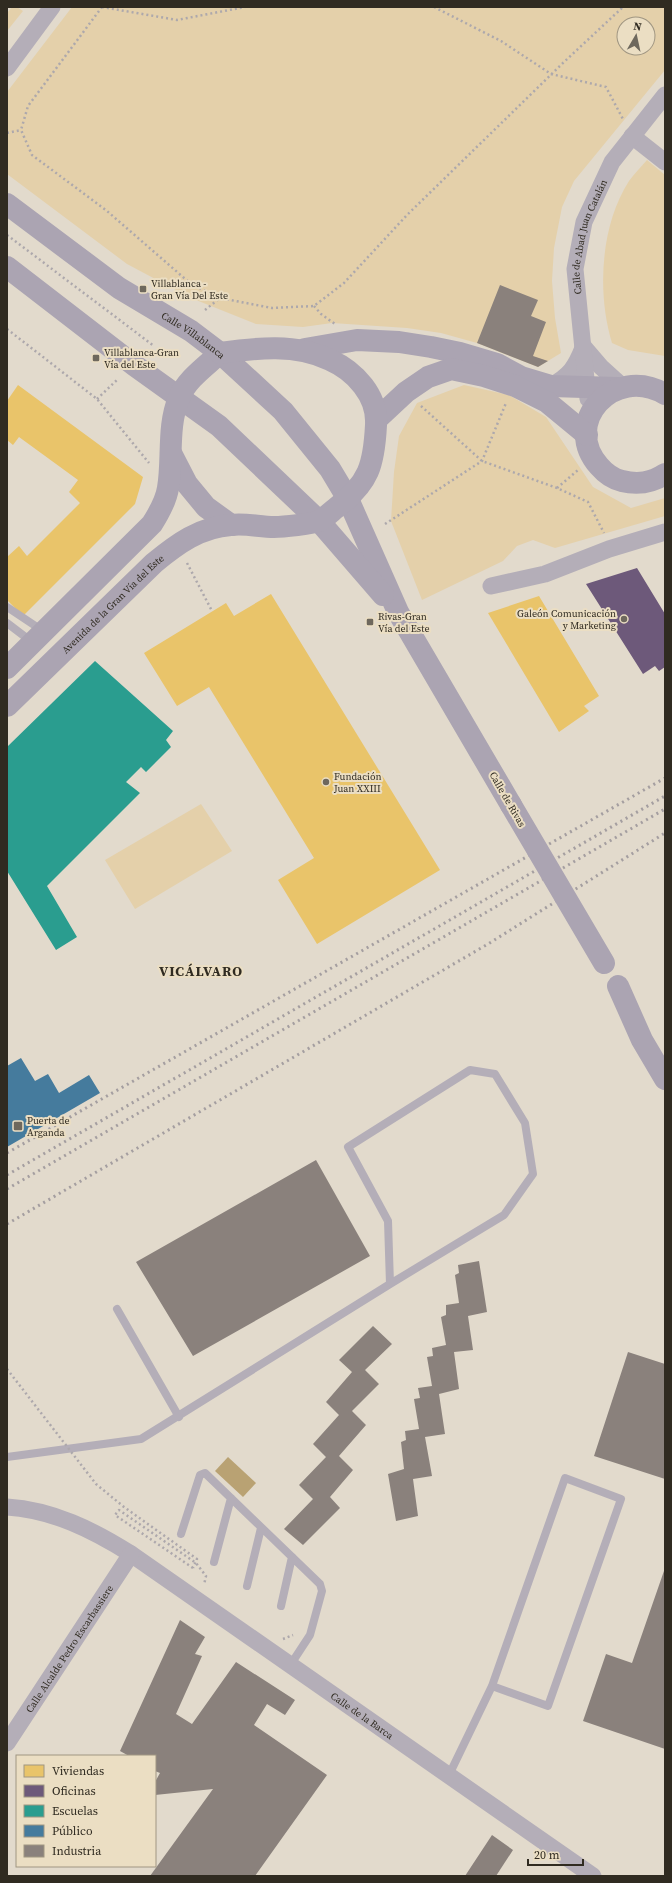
<svg xmlns="http://www.w3.org/2000/svg" width="672" height="1883" font-family="'Source Serif 4',serif">
	<rect width="100%" height="100%" fill="#e2dacc"/>
	<path fill="#e4d0aa" fill-rule="evenodd" d="M 12,7 L 17,7 L 23,11 L 7,31 L 7,13 Z
		M 72,7 L 665,7 L 665,70 L 574,181 L 562,207 L 554,248 L 552,281 L 555,318 L 561,353 L 538,367 L 477,343 L 441,333 L 407,328 L 332,323 L 303,327 L 256,324 L 191,298 L 127,264 L 7,174 L 7,92 ZM 624,24 L 648,24 L 648,48 L 624,48 Z
		M 647,160 L 665,175 L 665,356 L 628,350 L 612,343 C 597,294 600,226 629,181 C 634,174 641,167 647,160 Z
		M 464,385 L 509,395 L 546,417 L 593,487 L 631,508 L 665,498 L 665,516 L 555,548 L 533,540 L 517,546 L 503,561 L 422,600 L 391,521 L 394,472 L 399,436 L 417,403 Z
		M 201,804 L 232,851 L 135,909 L 105,860 Z"/>
	<path fill="#b9a273" d="M 228,1457 L 256,1483 L 243,1497 L 215,1471 Z"/>
	<path fill="#e9c46a" d="M 18,385 L 143,477 L 135,504 L 23,616 L 7,600 L 7,557 L 19,546 L 27,556 L 80,503 L 69,492 L 78,480 L 19,437 L 13,445 L 7,440 L 7,401 Z
		M 271,594 L 440,870 L 317,944 L 278,880 L 314,858 L 209,687 L 177,706 L 144,653 L 226,603 L 234,616 Z
		M 539,596 L 599,696 L 584,706 L 589,711 L 559,732 L 488,613 Z"/>
	<path fill="#6d597a" d="M 637,568 L 665,614 L 665,667 L 659,671 L 655,666 L 643,674 L 586,584 Z"/>
	<path fill="#2a9d8f" d="M 95,661 L 173,731 L 166,740 L 171,747 L 146,772 L 141,767 L 126,782 L 140,793 L 47,886 L 77,937 L 56,950 L 7,871 L 7,747 Z"/>
	<path fill="#457b9d" d="M 21,1058 L 35,1081 L 48,1074 L 59,1093 L 89,1075 L 100,1093 L 7,1147 L 7,1066 Z"/>
	<path fill="#8a817c" d="M 500,285 L 538,300 L 531,316 L 546,322 L 533,356 L 548,361 L 538,367 L 477,343 Z
		M 316,1160 L 370,1256 L 193,1356 L 136,1262 Z
		M 479,1261 L 487,1312 L 468,1316 L 473,1350 L 454,1352 L 459,1389 L 439,1394 L 445,1434 L 425,1437 L 432,1476 L 413,1479 L 418,1516 L 396,1521 L 388,1474 L 404,1469 L 401,1442 L 406,1440 L 405,1431 L 419,1429 L 414,1399 L 420,1398 L 418,1388 L 432,1386 L 427,1357 L 433,1356 L 432,1348 L 446,1345 L 441,1317 L 446,1315 L 446,1305 L 459,1303 L 455,1275 L 459,1273 L 458,1265 Z
		M 373,1326 L 392,1344 L 365,1370 L 379,1384 L 352,1411 L 366,1425 L 339,1456 L 353,1470 L 330,1497 L 340,1508 L 303,1545 L 284,1529 L 313,1499 L 299,1485 L 326,1457 L 313,1444 L 339,1415 L 326,1402 L 352,1372 L 339,1360 Z
		M 628,1352 L 665,1364 L 665,1479 L 594,1456 Z
		M 665,1568 L 665,1749 L 583,1721 L 606,1654 L 632,1663 Z
		M 180,1620 L 205,1637 L 195,1654 L 202,1656 L 176,1714 L 192,1724 L 236,1662 L 295,1700 L 285,1715 L 267,1704 L 254,1725 L 327,1775 L 255,1876 L 150,1876 L 213,1789 L 155,1795 L 155,1782 L 160,1773 L 155,1771 L 155,1756 L 129,1756 L 120,1751 Z
		M 492,1835 L 513,1850 L 496,1876 L 465,1876 Z"/>
	<g fill="none" stroke-linecap="round" stroke-linejoin="round">
		<path stroke="#ada8ac" stroke-width="2.5" stroke-dasharray="2 3" stroke-linecap="butt" d="M 102,7 L 28,106 L 21,130 L 32,155 L 107,211 L 191,284 L 220,298 L 272,308 L 314,306 L 344,283 L 407,215 L 564,62 L 623,7
			M 102,7 L 177,20 L 245,7
			M 434,7 L 501,41 L 551,74 L 606,87 L 624,121
			M 7,133 L 21,130
			M 7,235 L 154,346
			M 314,306 L 321,314 L 335,324
			M 205,310 L 220,298
			M 7,329 L 97,399 L 149,463
			M 97,399 L 118,379
			M 421,406 L 482,461 L 557,488 L 588,502 L 604,533
			M 557,488 L 578,470
			M 385,524 L 482,461 L 506,403
			M 187,563 L 212,611
			M 193,1568 L 115,1515 L 119,1510 L 196,1563 L 206,1576 L 204,1585
			M 283,1639 L 293,1635"/>
		<path stroke="#b4aeb8" stroke-width="8" d="M 7,607 L 43,631
			M 7,623 L 32,642
			M 470,1070 L 495,1074 L 525,1123 L 533,1174 L 504,1215 L 390,1284 L 388,1221 L 348,1147 Z
			M 117,1309 L 179,1417
			M 7,1457 L 141,1439 L 390,1284
			M 181,1534 L 200,1475 L 205,1473 L 320,1584 L 322,1591 L 310,1635 L 291,1664
			M 214,1562 L 231,1498
			M 247,1586 L 261,1528
			M 281,1606 L 292,1557
			M 449,1775 L 492,1686 L 565,1478 L 621,1499 L 548,1706 L 492,1686"/>
		<g stroke="#b4aeb8" stroke-width="17">
			<path d="M 7,68 L 52,7"/>
			<path d="M 632,136 L 665,162"/>
			<path d="M 583,346 L 601,367 L 622,386"/>
			<path d="M 551,386 C 570,375 575,368 583,348"/>
			<path id="s1" d="M 588,399 L 575,269 L 584,222 L 612,162 L 665,95"/>
			<path d="M 491,586 L 545,574 L 609,549 L 665,532"/>
			<path id="s2" d="M 7,1507 C 53,1510 93,1530 131,1554 L 593,1876"/>
			<path id="s3" d="M 7,1743 L 131,1554"/>
		</g>
		<g stroke="#aba4b2" stroke-width="22">
			<path id="s4" d="M 7,204 L 119,288 L 191,331 L 220,353 L 283,411 L 330,469 L 348,499 L 398,612 L 511,805"/>
			<path d="M 7,267 L 134,365 L 219,426 L 319,521 L 383,595"/>
			<path d="M 305,349 L 357,340 L 399,342 L 431,347 L 460,353 L 497,364 L 521,377 L 551,386 L 617,388"/>
			<path d="M 665,394 C 613,364 561,423 599,466 C 605,473 613,479 622,481 C 638,485 651,483 665,474"/>
			<path d="M 376,420 L 406,392 L 428,377 L 451,369 L 484,376 L 515,386 L 547,402 L 587,435"/>
			<path d="M 171,453 L 187,484 L 206,507 L 231,525"/>
			<path d="M 7,668 L 152,524 C 159,513 166,501 168,488 C 173,459 167,426 179,398 C 187,379 205,367 220,353"/>
			<path id="s5" d="M 7,706 L 154,563 C 177,544 200,527 231,525 C 245,523 260,527 274,527 C 283,527 312,524 319,521 C 325,518 331,512 336,508 C 369,483 374,465 376,425 C 378,396 355,371 330,360 C 296,343 256,348 220,353"/>
			<path d="M 618,986 L 642,1040 L 665,1079"/>
		</g>
		<path stroke="#a49ea0" stroke-width="3" stroke-dasharray="2 4" stroke-linecap="butt" d="M 7,1153 L 665,778
			M 7,1175 L 665,796
			M 7,1189 L 665,809
			M 7,1224 L 488,944 L 665,833"/>
		<path stroke="#ada8ac" stroke-width="2.5" stroke-dasharray="2 3" stroke-linecap="butt" d="M 7,1369 L 96,1484 L 124,1507 L 197,1559 L 193,1568"/>
		<path stroke="#aba4b2" stroke-width="22" d="M 511,805 L 604,963"/>
	</g>
	<g fill="#6e685d" stroke="#ebdec3" stroke-width="1.5">
		<rect x="139" y="285" width="8" height="8" rx="2"/>
		<rect x="92" y="354" width="8" height="8" rx="2"/>
		<circle cx="624" cy="619" r="4"/>
		<rect x="366" y="618" width="8" height="8" rx="2"/>
		<circle cx="326" cy="782" r="4"/>
		<rect x="13" y="1121" width="10" height="10" rx="2"/>
	</g>
	<g text-anchor="middle" stroke-width="4" stroke-linejoin="round" paint-order="stroke">
		<g font-size="10" fill="#302b21" stroke="#ebdec3">
			<text dy="4" stroke="none"><textPath href="#s1" startOffset="165">Calle de Abad Juan Catalán</textPath></text>
			<text dy="4" stroke="none"><textPath href="#s4" startOffset="228">Calle Villablanca</textPath></text>
			<text dy="4" stroke="none"><textPath href="#s5" startOffset="147">Avenida de la Gran Vía del Este</textPath></text>
			<text transform="translate(508 799) rotate(60)" y="4">Calle de Rivas</text>
			<text dy="4" stroke="none"><textPath href="#s3" startOffset="113">Calle Alcalde Pedro Escarbassiere</textPath></text>
			<text dy="4" stroke="none"><textPath href="#s2" startOffset="416">Calle de la Barca</textPath></text>
		</g>
		<g font-size="10" fill="#302b21" stroke="#ebdec3" text-anchor="start">
			<text x="151" y="287">Villablanca -<tspan x="151" dy="12">Gran Vía Del Este</tspan></text>
			<text x="104" y="356">Villablanca-Gran<tspan x="104" dy="12">Vía del Este</tspan></text>
			<text x="616" y="617" text-anchor="end">Galeón Comunicación<tspan x="616" dy="12">y Marketing</tspan></text>
			<text x="378" y="620">Rivas-Gran<tspan x="378" dy="12">Vía del Este</tspan></text>
			<text x="334" y="780">Fundación<tspan x="334" dy="12">Juan XXIII</tspan></text>
			<text x="27" y="1124">Puerta de<tspan x="27" dy="12">Arganda</tspan></text>
		</g>
		<g font-size="14" font-weight="bold" letter-spacing="1" fill="#302b21" stroke="#ebdec3">
			<text x="201" y="976">VICÁLVARO</text>
		</g>
	</g>
	<rect width="672" height="1883" fill="none" stroke="#302b21" stroke-width="16"/>
	<rect x="16" y="1755" width="140" height="112" fill="#ebdec3" stroke="#a09682"/>
	<rect x="24" y="1765" width="20" height="12" fill="#e9c46a" stroke="#a09682"/>
	<text x="52" y="1775" font-size="12" fill="#302b21">Viviendas</text>
	<rect x="24" y="1785" width="20" height="12" fill="#6d597a" stroke="#a09682"/>
	<text x="52" y="1795" font-size="12" fill="#302b21">Oficinas</text>
	<rect x="24" y="1805" width="20" height="12" fill="#2a9d8f" stroke="#a09682"/>
	<text x="52" y="1815" font-size="12" fill="#302b21">Escuelas</text>
	<rect x="24" y="1825" width="20" height="12" fill="#457b9d" stroke="#a09682"/>
	<text x="52" y="1835" font-size="12" fill="#302b21">Público</text>
	<rect x="24" y="1845" width="20" height="12" fill="#8a817c" stroke="#a09682"/>
	<text x="52" y="1855" font-size="12" fill="#302b21">Industria</text>
	<g transform="translate(636 36) rotate(9)"><circle r="19" fill="#ebdec3" stroke="#a09682"/>
	<path d="M0-3L7 15L0 10L-7 15Z" fill="#6e685d"/>
	<text y="-6" font-size="11" font-weight="bold" text-anchor="middle" fill="#302b21">N</text>
	</g>
	<path d="M528 1859v6h55v-6" fill="none" stroke="#302b21" stroke-width="2"/>
	<text x="534" y="1859" font-size="12" fill="#302b21" stroke="#ebdec3" stroke-width="3" paint-order="stroke">20 m</text>
</svg>
